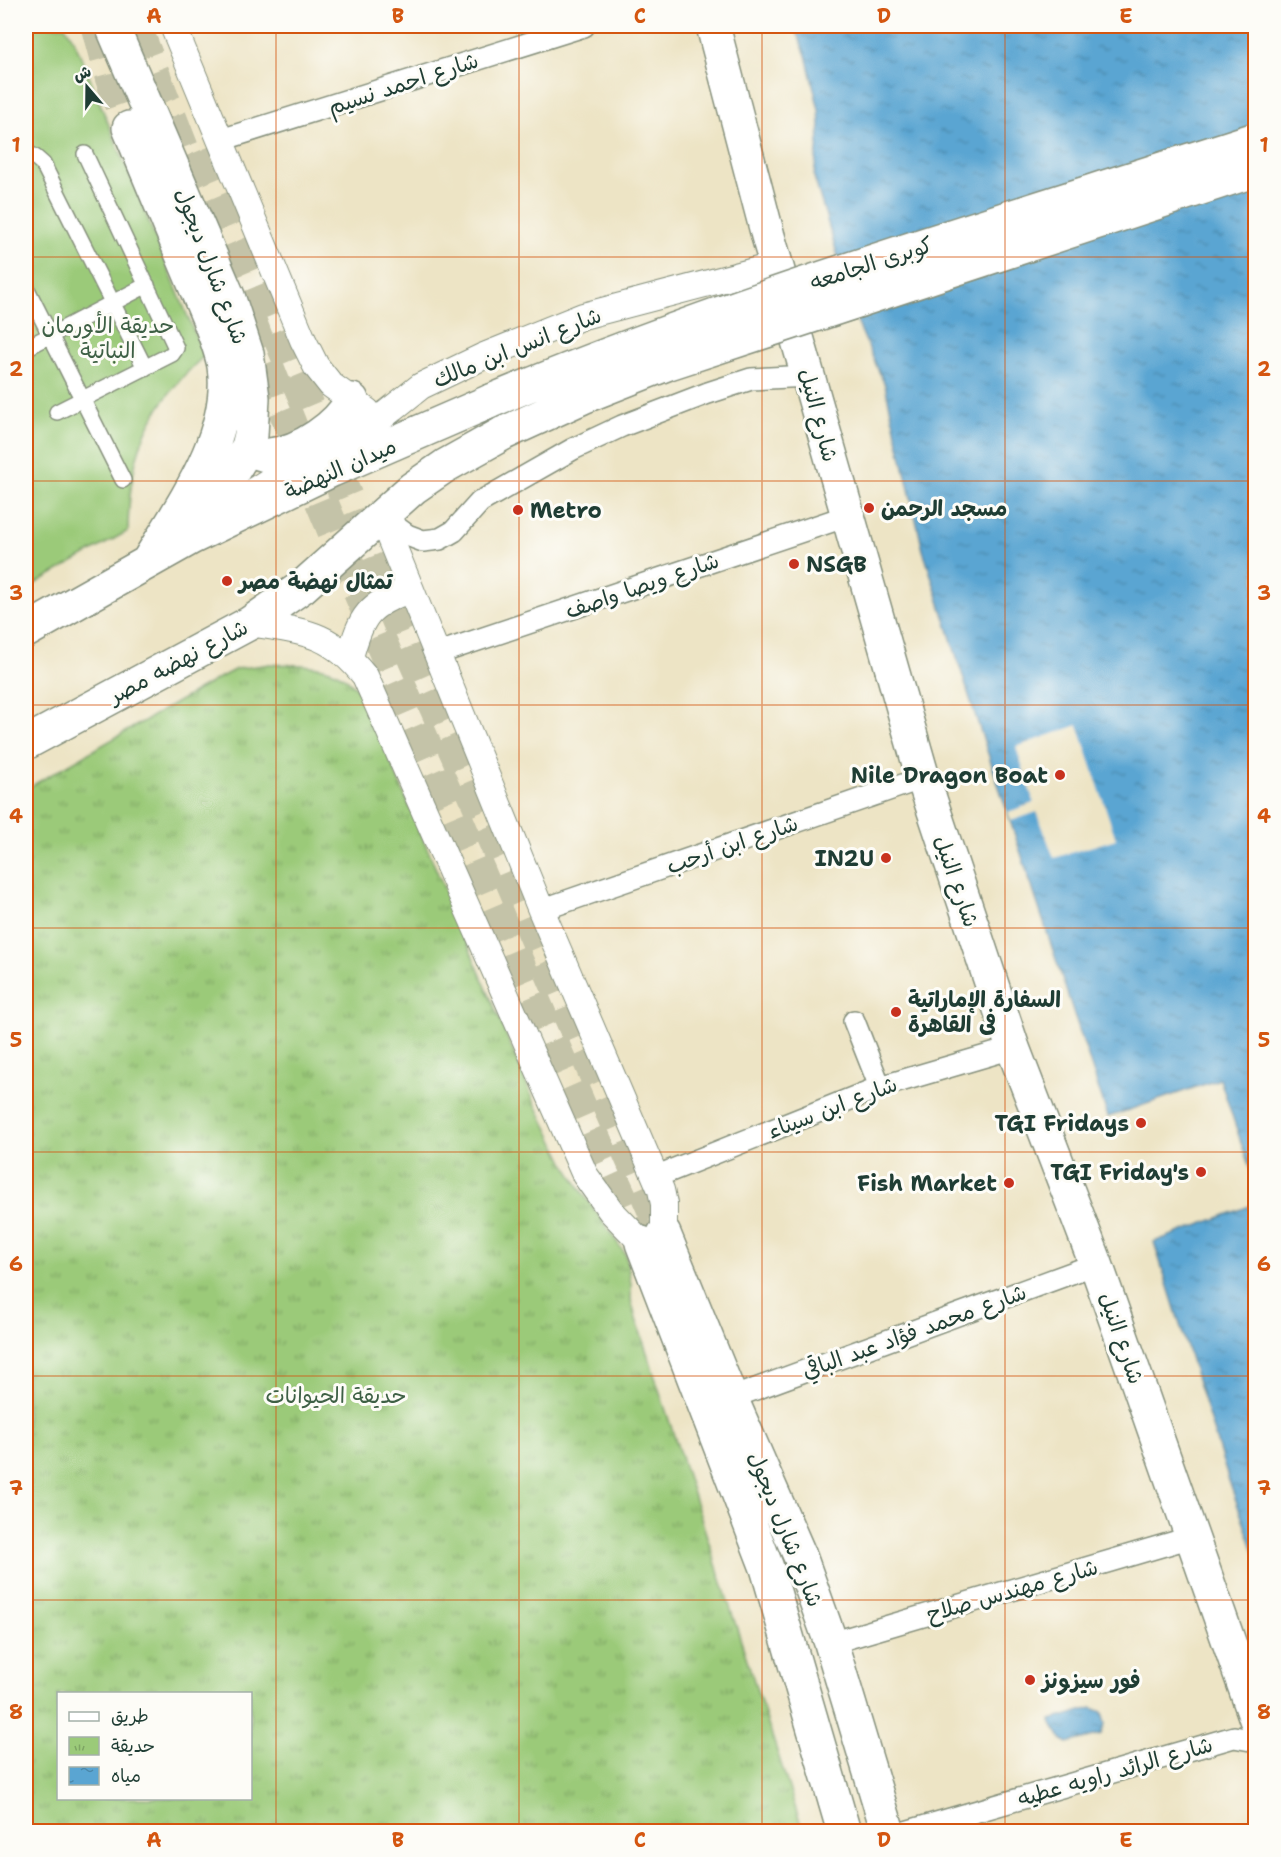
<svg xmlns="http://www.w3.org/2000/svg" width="1281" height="1857" font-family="'Shantell Sans','Playpen Sans Arabic',sans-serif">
	<defs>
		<pattern id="park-tufts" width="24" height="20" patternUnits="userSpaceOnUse" patternTransform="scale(1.5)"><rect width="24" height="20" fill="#9bca79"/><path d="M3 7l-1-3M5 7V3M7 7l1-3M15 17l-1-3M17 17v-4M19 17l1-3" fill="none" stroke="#7ea564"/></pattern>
		<pattern id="water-ripples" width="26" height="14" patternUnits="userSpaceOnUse" patternTransform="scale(1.5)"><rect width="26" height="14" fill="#5aa5d2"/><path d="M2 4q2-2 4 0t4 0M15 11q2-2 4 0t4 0" fill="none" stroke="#4a88ab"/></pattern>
	</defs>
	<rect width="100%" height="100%" fill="#fdfcf7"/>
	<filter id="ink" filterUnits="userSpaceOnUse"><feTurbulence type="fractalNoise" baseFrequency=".0167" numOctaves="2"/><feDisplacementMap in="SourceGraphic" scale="12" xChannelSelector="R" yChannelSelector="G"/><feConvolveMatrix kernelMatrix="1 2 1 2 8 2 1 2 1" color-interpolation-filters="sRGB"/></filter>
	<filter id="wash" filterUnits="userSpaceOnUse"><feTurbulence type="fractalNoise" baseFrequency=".008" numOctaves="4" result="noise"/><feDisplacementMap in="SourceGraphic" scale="24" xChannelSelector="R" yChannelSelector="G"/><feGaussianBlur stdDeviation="1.35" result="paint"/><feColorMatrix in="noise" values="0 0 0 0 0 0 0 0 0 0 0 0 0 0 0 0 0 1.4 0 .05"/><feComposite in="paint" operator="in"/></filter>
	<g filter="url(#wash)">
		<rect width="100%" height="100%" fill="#ede4c5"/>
		<path fill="url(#park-tufts)" stroke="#5d8456" stroke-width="1.5" fill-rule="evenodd" d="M 270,664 C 311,666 340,661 364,699 L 534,1101 L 565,1164 L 586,1198 L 626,1255 L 631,1284 L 631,1300 L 636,1319 L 803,1831 L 26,1831 L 26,789 L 219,678 L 236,669 ZM 58,1694 L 250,1694 L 250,1798 L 58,1798 Z"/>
		<path fill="#9bca79" stroke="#5d8456" stroke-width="1.5" d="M 26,26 L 65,26 L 74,40 L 204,356 C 147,408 129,454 128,531 L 26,589 Z"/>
		<path fill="url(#water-ripples)" stroke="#3c7183" stroke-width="1.5" d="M 794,26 L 1255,26 L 1255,1184 L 1220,1079 L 1108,1117 L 972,705 L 923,550 L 885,385 L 859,326 L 814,177 L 820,125 L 819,110 L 806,55 Z
			M 1255,1204 L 1256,1204 L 1255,1554 L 1228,1478 L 1154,1242 Z
			M 1092,1708 L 1102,1712 L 1105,1724 L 1101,1734 L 1068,1743 L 1061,1739 C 1059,1732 1053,1728 1051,1720 Z"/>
		<path fill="#ede4c5" d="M 1078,725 L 1116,839 L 1054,858 L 1037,812 L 1011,821 L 1008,812 L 1034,803 L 1016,747 Z"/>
	</g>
	<g filter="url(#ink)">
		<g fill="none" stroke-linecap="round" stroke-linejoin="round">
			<path stroke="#c4c3a8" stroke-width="33" stroke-dasharray="33 16" stroke-linecap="butt" d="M 97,26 L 111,77 L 129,128
				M 135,26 L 197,186
				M 201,150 L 414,659 L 462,766 L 664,1234
				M 249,318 C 307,473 373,624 438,775 C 505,932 570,1089 642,1243"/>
			<g stroke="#86907c" stroke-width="18">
				<path id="pedestrian" d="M 26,152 L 35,157 L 43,164 L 145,368
					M 26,287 L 123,480
					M 26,348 L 147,285
					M 57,412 L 172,354 L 176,348 L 85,154"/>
			</g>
			<g stroke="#86907c" stroke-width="24">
				<path id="minor" d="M 221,140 L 584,26
					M 381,516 L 407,535 L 423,541 L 440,539 L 454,531 L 480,502 L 573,449 L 622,426 L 708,393 L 751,379 L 808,376
					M 436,654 L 847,516
					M 541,910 L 923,778
					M 854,1021 L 880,1087
					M 655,1177 L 880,1087 L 1013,1048
					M 731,1398 L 1096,1264
					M 831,1643 L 1192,1537
					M 905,1832 L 1234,1737 L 1256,1741"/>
			</g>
			<g stroke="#86907c" stroke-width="28">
				<path id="tertiary" d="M 173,26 L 303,340 L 316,366 L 331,385 L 367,411
					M 233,504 L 274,478 L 363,432 L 421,386 L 484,356 L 583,316 L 777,265
					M 381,516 L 541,910 L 661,1190 L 664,1204 L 664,1234
					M 250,623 C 304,632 329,631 365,676 L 585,1175 L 611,1211 L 642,1243
					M 350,657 C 361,616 368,604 410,590"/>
			</g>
			<g stroke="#86907c" stroke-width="36">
				<path id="primary" d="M 112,26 L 228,296 L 247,354 L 253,398 L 251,435 L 248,447 L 191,538
					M 713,26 L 768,236 L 923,778 L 1013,1048 L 1096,1264 L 1256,1719
					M 129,128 L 208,317 C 214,333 221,349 224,366 C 234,434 182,505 149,560
					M 248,447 C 255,451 262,456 270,455 C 301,452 338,426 352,400
					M 26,631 L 191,538 L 332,470 L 491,401
					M 26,743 L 250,623 L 302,587 L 413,488 L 445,466 L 504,433
					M 664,1234 L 731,1398 L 800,1556 L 831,1643 L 888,1832
					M 642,1243 L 767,1568 L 844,1832"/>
			</g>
			<use href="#pedestrian" stroke="#fff" stroke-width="15"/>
			<use href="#minor" stroke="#fff" stroke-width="21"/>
			<use href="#tertiary" stroke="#fff" stroke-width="26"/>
			<use href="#primary" stroke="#fff" stroke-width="33"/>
			<g stroke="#86907c" stroke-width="36" stroke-linecap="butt">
				<path id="primary-bridge" d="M 491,401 C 739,297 999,222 1256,139
					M 504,433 L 583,397 L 669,363 L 1256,170"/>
			</g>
			<use href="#primary-bridge" stroke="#fff" stroke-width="33"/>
		</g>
	</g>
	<path fill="none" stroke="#d45610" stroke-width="1.5" stroke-opacity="0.55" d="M 276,26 L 276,1832M 519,26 L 519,1832M 762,26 L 762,1832M 1005,26 L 1005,1832M 26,257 L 1256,257M 26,481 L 1256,481M 26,705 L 1256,705M 26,928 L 1256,928M 26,1152 L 1256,1152M 26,1376 L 1256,1376M 26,1600 L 1256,1600"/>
	<g fill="#c8321e" stroke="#fdfcf7" stroke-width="2">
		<circle cx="869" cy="508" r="6"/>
		<circle cx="518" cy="510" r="6"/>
		<circle cx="794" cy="564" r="6"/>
		<circle cx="227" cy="581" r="6"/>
		<circle cx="1060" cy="775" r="6"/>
		<circle cx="886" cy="858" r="6"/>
		<circle cx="896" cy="1012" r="6"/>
		<circle cx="1141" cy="1123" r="6"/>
		<circle cx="1201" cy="1172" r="6"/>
		<circle cx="1009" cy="1183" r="6"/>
		<circle cx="1030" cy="1680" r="6"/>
	</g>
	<g text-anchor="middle" stroke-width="6" stroke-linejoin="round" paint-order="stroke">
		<g font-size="22" fill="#1f3d34" stroke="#fdfcf7">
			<text transform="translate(403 83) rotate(-18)" y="8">شارع احمد نسيم</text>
			<text transform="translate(871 263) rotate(-18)" y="8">كوبرى الجامعه</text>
			<text transform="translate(212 266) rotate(69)" y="8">شارع شارل ديجول</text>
			<text transform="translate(517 347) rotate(-22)" y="8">شارع انس ابن مالك</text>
			<text transform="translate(819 415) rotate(75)" y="8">شارع النيل</text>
			<text transform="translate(340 468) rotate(-24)" y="8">ميدان النهضة</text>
			<text transform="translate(642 585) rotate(-19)" y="8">شارع ويصا واصف</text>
			<text transform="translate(178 661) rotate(-28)" y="8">شارع نهضه مصر</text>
			<text transform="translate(732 844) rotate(-19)" y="8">شارع ابن أرحب</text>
			<text transform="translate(957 881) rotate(71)" y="8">شارع النيل</text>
			<text transform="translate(832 1107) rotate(-21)" y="8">شارع ابن سيناء</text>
			<text transform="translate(914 1331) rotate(-20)" y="8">شارع محمد فؤاد عبد الباقي</text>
			<text transform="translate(1122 1338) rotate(71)" y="8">شارع النيل</text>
			<text transform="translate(786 1529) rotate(68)" y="8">شارع شارل ديجول</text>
			<text transform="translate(1012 1590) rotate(-16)" y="8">شارع مهندس صلاح</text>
			<text transform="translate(1115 1771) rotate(-16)" y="8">شارع الرائد راويه عطيه</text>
		</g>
		<g font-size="22" fill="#3e6045" stroke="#fdfcf7">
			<text x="108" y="333">حديقة الأورمان<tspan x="108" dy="25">النباتية</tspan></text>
			<text x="336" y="1403">حديقة الحيوانات</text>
		</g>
		<g font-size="22" font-weight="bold" fill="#1f3d34" stroke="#fdfcf7" text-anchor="start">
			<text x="881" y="516">مسجد الرحمن</text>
			<text x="530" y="518">Metro</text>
			<text x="806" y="572">NSGB</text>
			<text x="239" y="589">تمثال نهضة مصر</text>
			<text x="1048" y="783" text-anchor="end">Nile Dragon Boat</text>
			<text x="874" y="866" text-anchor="end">IN2U</text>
			<text x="908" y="1007">السفارة الإماراتية<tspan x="908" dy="25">فى القاهرة</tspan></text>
			<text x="1129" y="1131" text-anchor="end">TGI Fridays</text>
			<text x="1189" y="1180" text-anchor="end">TGI Friday's</text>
			<text x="997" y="1191" text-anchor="end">Fish Market</text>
			<text x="1042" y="1688">فور سيزونز</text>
		</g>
	</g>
	<rect width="1281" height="1857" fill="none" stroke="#fdfcf7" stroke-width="66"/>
	<rect x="57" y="1692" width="195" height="108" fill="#fdfcf7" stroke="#a4b0a9" stroke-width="1.5"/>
	<rect x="69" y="1712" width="30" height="9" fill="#ffffff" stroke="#a4b0a9" stroke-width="1.5"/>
	<text x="111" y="1722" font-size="18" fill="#1f3d34">طريق</text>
	<rect x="69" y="1737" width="30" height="18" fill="url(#park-tufts)" stroke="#a4b0a9" stroke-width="1.5"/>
	<text x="111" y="1752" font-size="18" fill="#1f3d34">حديقة</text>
	<rect x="69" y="1767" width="30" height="18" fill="url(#water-ripples)" stroke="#a4b0a9" stroke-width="1.5"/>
	<text x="111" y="1782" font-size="18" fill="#1f3d34">مياه</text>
	<g transform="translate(87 87) rotate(340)" stroke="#fdfcf7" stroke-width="4.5" paint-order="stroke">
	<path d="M0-4.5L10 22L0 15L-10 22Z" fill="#1f3d34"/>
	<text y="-9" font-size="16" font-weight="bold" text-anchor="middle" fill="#1f3d34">ش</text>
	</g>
	<rect x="33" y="33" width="1215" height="1791" fill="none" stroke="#d45610" stroke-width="2"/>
	<g font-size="20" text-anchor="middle" font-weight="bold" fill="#d45610">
		<text x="154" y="23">A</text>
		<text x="398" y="23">B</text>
		<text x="640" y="23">C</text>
		<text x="884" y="23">D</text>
		<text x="1126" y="23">E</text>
		<text x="16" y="152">1</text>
		<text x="1264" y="152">1</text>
		<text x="16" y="376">2</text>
		<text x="1264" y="376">2</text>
		<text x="16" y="600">3</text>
		<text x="1264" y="600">3</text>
		<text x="16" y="823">4</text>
		<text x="1264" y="823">4</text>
		<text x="16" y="1047">5</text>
		<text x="1264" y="1047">5</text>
		<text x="16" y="1271">6</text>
		<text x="1264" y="1271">6</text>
		<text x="16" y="1495">7</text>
		<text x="1264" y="1495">7</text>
		<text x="16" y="1719">8</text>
		<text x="1264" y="1719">8</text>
		<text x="154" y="1847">A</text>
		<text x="398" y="1847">B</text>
		<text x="640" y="1847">C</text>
		<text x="884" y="1847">D</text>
		<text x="1126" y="1847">E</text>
	</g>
</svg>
